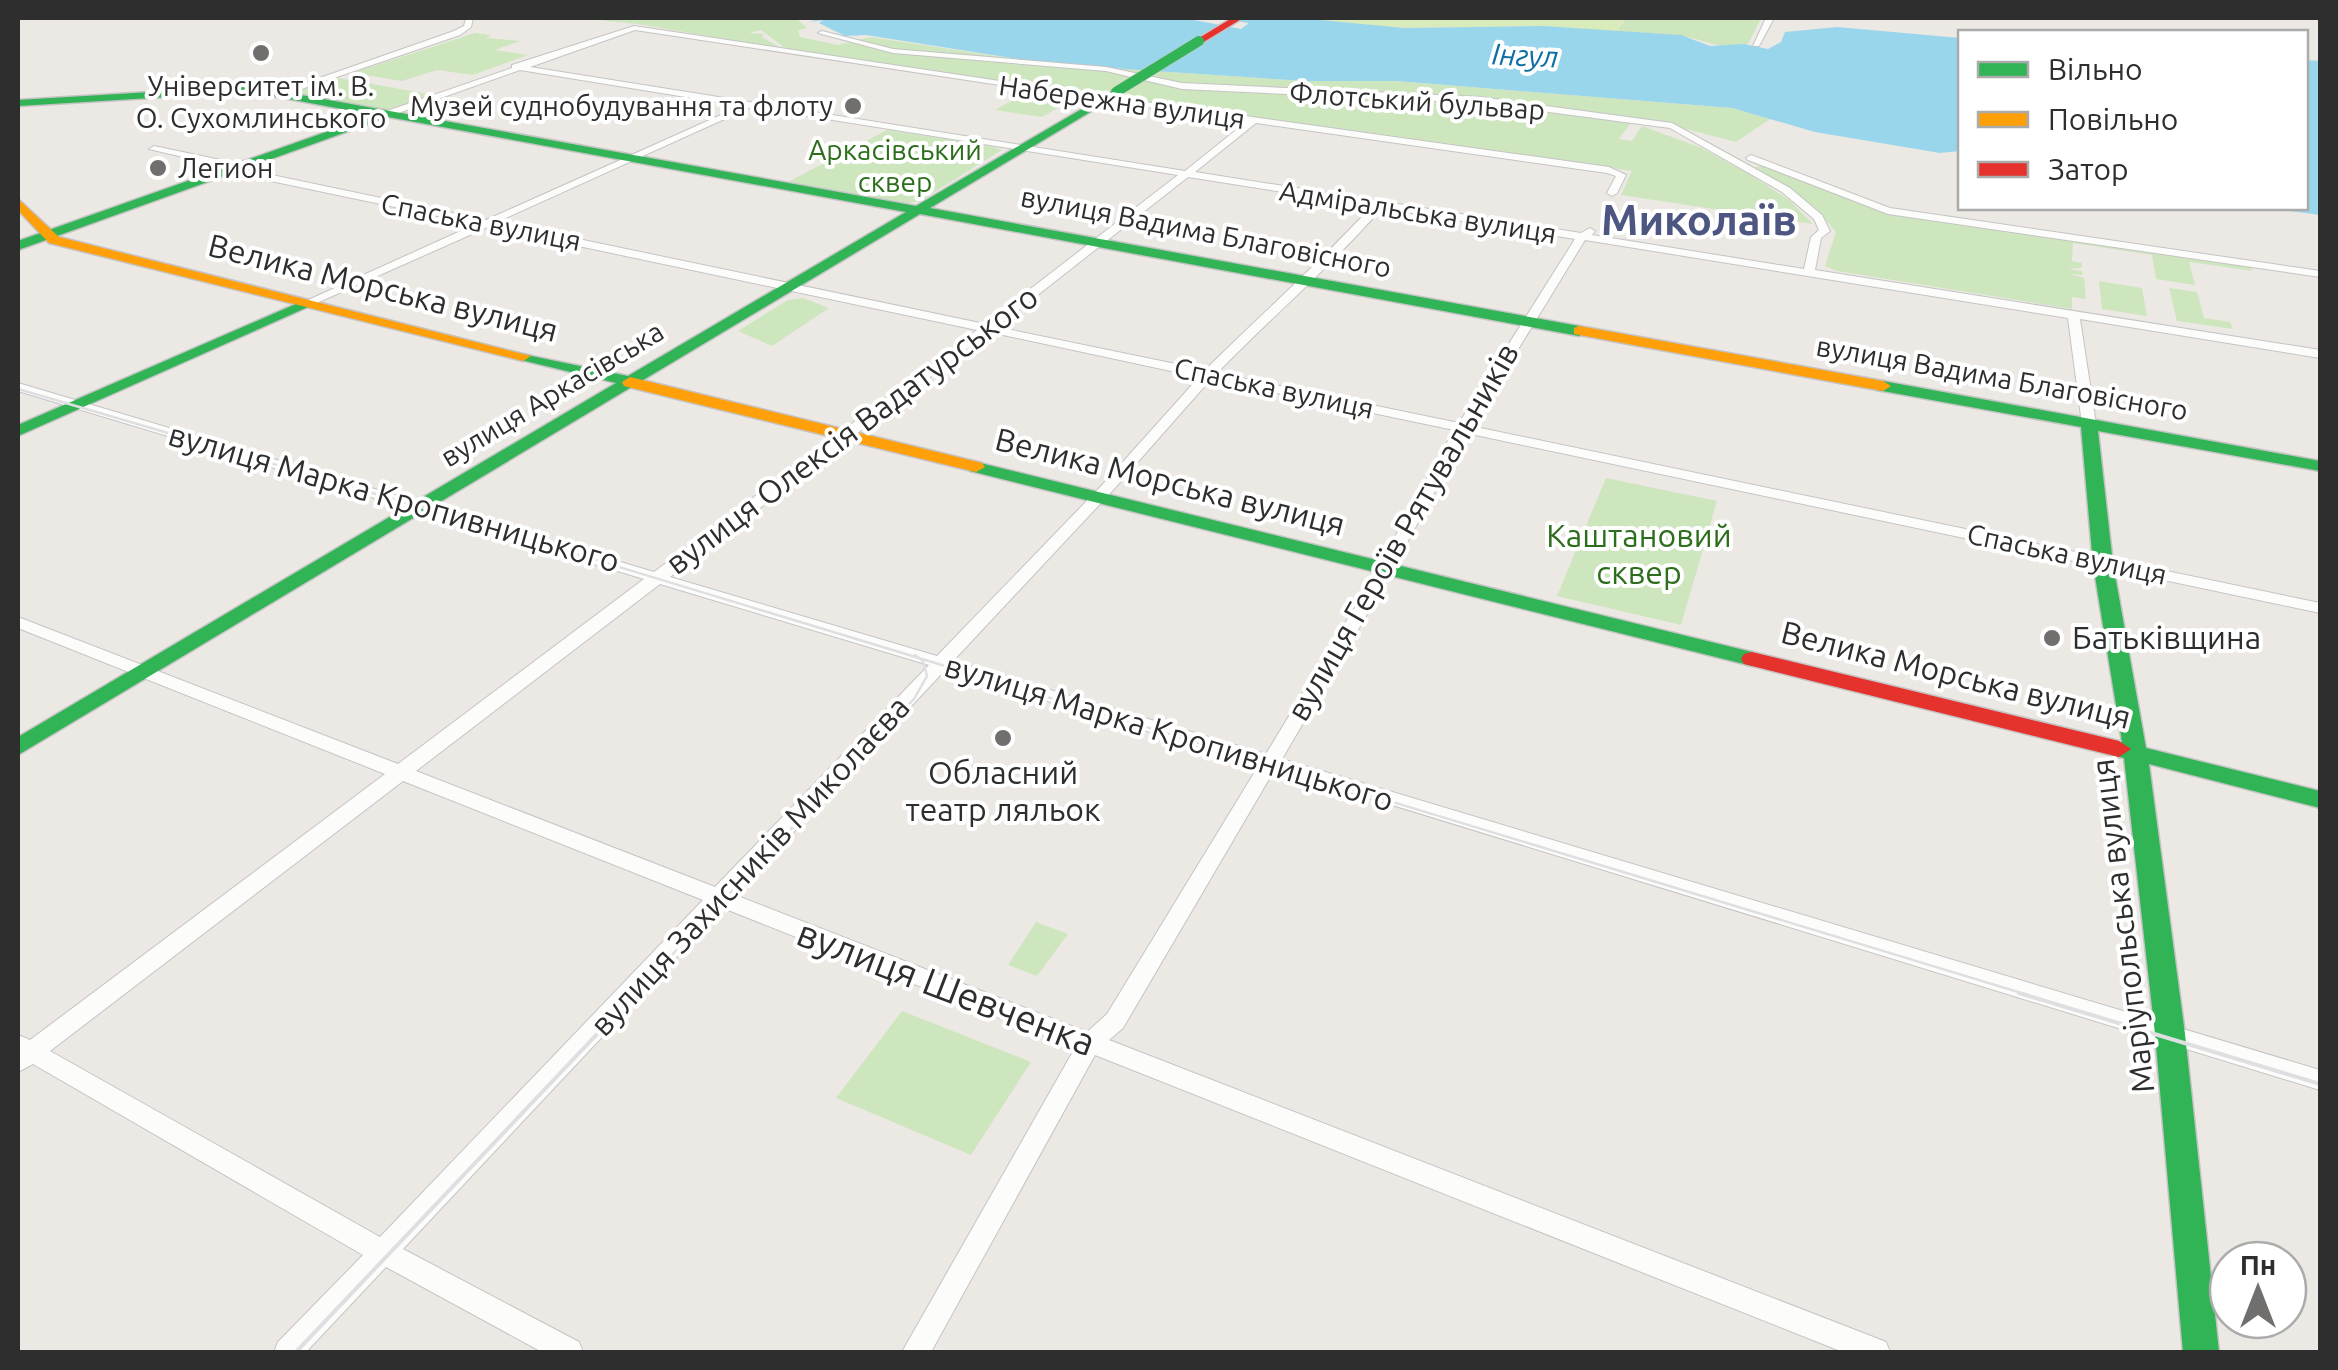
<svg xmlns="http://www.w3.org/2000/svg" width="2338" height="1370" font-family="Ubuntu,sans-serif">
	<rect width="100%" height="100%" fill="#ece8e4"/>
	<path fill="#cee6be" d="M 577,18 L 796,18 L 807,28 L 798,30 L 800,37 L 838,45 L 870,37 L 1049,64 L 1305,81 L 1397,81 L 1732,108 L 1770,119 L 1736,142 L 1671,125 L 1632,121 L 1619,139 L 1632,141 L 1642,126 L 1699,147 L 1749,174 L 1789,200 L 1813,224 L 1621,195 L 1632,171 L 1119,99 L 1128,93 L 1105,90 L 1090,95 L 789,51 L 761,30 L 749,33 L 764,34 L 762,37 L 783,49 L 638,24 Z
		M 1627,18 L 1761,18 L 1748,44 C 1724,53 1703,38 1679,36 C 1658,33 1636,32 1614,32 Z
		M 475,33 L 491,35 L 486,38 L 520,41 L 495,50 L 528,55 L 473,75 L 437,70 L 402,81 L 352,73 Z
		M 338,78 L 428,94 L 431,96 L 385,110 L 291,93 Z
		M 1027,92 L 1073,99 L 1042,117 L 995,110 Z
		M 887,130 L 990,146 L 1002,150 L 920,201 L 908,203 L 788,182 Z
		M 1764,165 L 1880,212 L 2250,266 L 2253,271 L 2189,262 L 2195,285 L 2156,279 L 2152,255 L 2073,243 L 2072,261 L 2082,263 L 2081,268 L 2068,269 L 2082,271 L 2083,275 L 2069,274 L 2084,278 L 2086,299 L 2072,297 L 2072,309 L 1837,271 L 1825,266 L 1836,232 L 1816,208 L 1755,167 Z
		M 2099,281 L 2142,288 L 2147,316 L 2102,309 Z
		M 2169,288 L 2197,292 L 2204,318 L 2230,322 L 2233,329 L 2177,321 Z
		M 803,298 L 829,308 L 772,346 L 738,331 L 788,300 Z
		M 1606,478 L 1717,501 L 1681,625 L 1557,596 Z
		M 1036,922 L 1068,934 L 1037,976 L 1008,965 Z
		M 902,1011 L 1031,1062 L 971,1155 L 836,1098 Z"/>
	<path fill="#d9eabb" d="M 1627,18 L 1618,26 L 1621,32 L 1542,26 L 1404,28 L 1268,19 Z"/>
	<path fill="#99d6ec" d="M 813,18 L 1184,18 L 1241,29 L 1249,23 L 1230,20 L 1320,20 L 1404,28 L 1543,26 L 1681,35 L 1710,46 L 1744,44 L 1768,49 L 1781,42 L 1785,32 L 1837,27 L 1960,38 L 1960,151 L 1940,153 L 1815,132 L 1732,108 L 1397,81 L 1305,81 L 1049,64 L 866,35 L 845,36 L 819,23 L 823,20 L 809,22 L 815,20 Z
		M 2306,60 L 2320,61 L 2320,215 L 2266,208 L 2306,208 Z"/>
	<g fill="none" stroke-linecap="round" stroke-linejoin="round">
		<g stroke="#c5c4c5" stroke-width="2">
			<path id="street" d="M 466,18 L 473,18 L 471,27 L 460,35 L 281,96 L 274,94 L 454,31 L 464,26 Z
				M 1766,18 L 1774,18 L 1759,46 L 1753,46 Z
				M 634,26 L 1087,94 L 1609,167 L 1626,175 L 1617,193 L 1612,196 L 1607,193 L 1616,176 L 1607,173 L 1256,123 L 1195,172 L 1581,233 L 1590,228 L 1595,231 L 1592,235 L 1804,269 L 1811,237 L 1819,230 L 1814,219 L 1782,192 L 1670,128 L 1480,103 L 1182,89 L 1106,71 L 893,53 L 818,33 L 822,31 L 893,49 L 1106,67 L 1182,83 L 1480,97 L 1672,123 L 1790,188 L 1822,215 L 1830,231 L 1821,238 L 1815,270 L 2320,350 L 2320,358 L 2080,319 L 2096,424 L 2089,428 L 2082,424 L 2068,318 L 1585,240 L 1471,426 L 2320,603 L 2320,613 L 1466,433 L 1386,582 L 1282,759 L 2320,1070 L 2320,1090 L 1275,769 L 1123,1028 L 1109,1040 L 1876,1338 L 1886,1342 L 1890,1352 L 1843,1352 L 1095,1055 L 931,1352 L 902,1352 L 1075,1048 L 723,908 L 403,1249 L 579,1342 L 583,1352 L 542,1352 L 386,1267 L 306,1352 L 274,1352 L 278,1342 L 363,1255 L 33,1064 L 18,1072 L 18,1035 L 30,1040 L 385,774 L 18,628 L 18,617 L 398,764 L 644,579 L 18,391 L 18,383 L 654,572 L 977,330 L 488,227 L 310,306 L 304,303 L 306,301 L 476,224 L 228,172 L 223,169 L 225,167 L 149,149 L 154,146 L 235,163 L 240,166 L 238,168 L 486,220 L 741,106 L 520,70 L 390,116 L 384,116 L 384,112 L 512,68 L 512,65 ZM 635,30 L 1246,122 L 1185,171 L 530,67 ZM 751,107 L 1178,175 L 985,324 L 497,222 ZM 1188,177 L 1372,206 C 1319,263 1261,315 1205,370 L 997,327 ZM 1382,208 L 1575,239 L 1459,423 L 1217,373 C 1272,317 1330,267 1382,208 ZM 989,332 L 1199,377 L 1104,483 L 937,656 L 670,577 ZM 1211,379 L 1454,430 L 1370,582 L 1266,754 L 953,661 L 1114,489 ZM 660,584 L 929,665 L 715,887 L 416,771 ZM 945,670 L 1259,765 L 1107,1014 L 1087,1032 L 735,895 ZM 403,781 L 703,900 L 380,1237 L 50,1051 Z
				M 1751,155 L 1890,208 L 2320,271 L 2320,277 L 1888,214 L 1748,160 L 1746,158 Z"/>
		</g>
		<g stroke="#c5c4c5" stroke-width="3">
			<path id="fast" d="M 251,86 L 916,206 L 1116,89 L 1120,94 L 930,208 L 1579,326 L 1587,331 L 1579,336 L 920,214 L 18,755 L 18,737 L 616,383 L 517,359 L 517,353 L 628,376 L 906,212 L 388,117 L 18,250 L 18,241 L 374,115 L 251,92 L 18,106 L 18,100 Z
				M 305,300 L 317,303 L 18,436 L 18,425 Z
				M 1883,381 L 2320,461 L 2320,471 L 2098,431 L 2113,564 L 2146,748 L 2320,791 L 2320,808 L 2149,764 L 2185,1034 L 2219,1352 L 2183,1352 L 2155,1034 L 2124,758 L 2111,755 L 2107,749 L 2111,743 L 2122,742 L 2093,564 L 2081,427 L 1877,390 L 1877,382 Z
				M 976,462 L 1752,652 L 1763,659 L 1752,666 L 970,471 L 970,463 Z"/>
		</g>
		<g stroke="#c5c4c5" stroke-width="3">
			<path id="slow" d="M 18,199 L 59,237 L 531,356 L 523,361 L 49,243 L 18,210 Z
				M 1579,326 L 1883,381 L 1891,386 L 1883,391 L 1574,334 L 1574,328 Z
				M 630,377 L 982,463 L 985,467 L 976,472 L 624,386 L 622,382 Z"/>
		</g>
		<g stroke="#c5c4c5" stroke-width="3">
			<path id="jam" d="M 1232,18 L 1243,18 L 1202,43 L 1194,41 Z
				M 1752,652 L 2119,741 L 2131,749 L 2119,757 L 1744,664 L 1741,659 L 1744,654 Z"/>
		</g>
		<use href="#street" fill="#fcfcfb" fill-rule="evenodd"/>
		<use href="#fast" fill="#30b455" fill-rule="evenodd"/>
		<use href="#slow" fill="#ff9f0a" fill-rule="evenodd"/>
		<use href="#jam" fill="#e5322d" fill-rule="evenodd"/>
		<path stroke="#dfdfe1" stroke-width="2.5" d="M 18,389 L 471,522 L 2028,995
			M 634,995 L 914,699 L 927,676 L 923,661 L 915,655"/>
		<path stroke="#dfdfe1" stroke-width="4" d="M 2019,993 L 2320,1084
			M 296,1352 L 636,993"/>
		<g stroke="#c6c5c4" stroke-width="11" stroke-linecap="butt">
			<path id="fast-bridge" d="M 1116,92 L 1199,41"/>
		</g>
		<use href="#fast-bridge" stroke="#30b455" stroke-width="10"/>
	</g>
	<g fill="#706f6e" stroke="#fff" stroke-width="4">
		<circle cx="261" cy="53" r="10"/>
		<circle cx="853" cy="106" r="10"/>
		<circle cx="158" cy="168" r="10"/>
		<circle cx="2052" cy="638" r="10"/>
		<circle cx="1003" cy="738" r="10"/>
	</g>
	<g text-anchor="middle" stroke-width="8" stroke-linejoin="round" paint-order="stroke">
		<g font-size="28" fill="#2e2e2e" stroke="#fff">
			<text x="261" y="96">Університет ім. В.<tspan x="261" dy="32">О. Сухомлинського</tspan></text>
			<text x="833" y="116" text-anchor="end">Музей суднобудування та флоту</text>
			<text x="178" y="178" text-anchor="start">Легион</text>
		</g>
		<g font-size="28" fill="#2e2e2e" stroke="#fff">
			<text transform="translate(1417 101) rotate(4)" y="10">Флотський бульвар</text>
			<text transform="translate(1122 102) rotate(8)" y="10">Набережна вулиця</text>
			<text transform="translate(1418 212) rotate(9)" y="10">Адміральська вулиця</text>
			<text transform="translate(481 222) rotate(11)" y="10">Спаська вулиця</text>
			<text transform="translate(1206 232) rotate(11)" y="10">вулиця Вадима Благовісного</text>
			<text transform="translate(2002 378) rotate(10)" y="10">вулиця Вадима Благовісного</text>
			<text transform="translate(1274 388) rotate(12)" y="10">Спаська вулиця</text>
			<text transform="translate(552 394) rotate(-31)" y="10">вулиця Аркасівська</text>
			<text transform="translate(2067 554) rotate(12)" y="10">Спаська вулиця</text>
		</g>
		<g font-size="28" fill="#2c6e1b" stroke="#fff">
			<text x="895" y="160">Аркасівський<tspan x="895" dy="32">сквер</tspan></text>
		</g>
		<g font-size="30" font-style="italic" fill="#0d6fa3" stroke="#fff">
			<text transform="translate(1525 56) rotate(3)" y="10">Інгул</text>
		</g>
		<g font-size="32" fill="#2e2e2e" stroke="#fff">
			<text transform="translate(383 288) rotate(14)" y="11">Велика Морська вулиця</text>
			<text transform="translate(852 430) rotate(-37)" y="11">вулиця Олексія Вадатурського</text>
			<text transform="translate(1170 482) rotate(14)" y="11">Велика Морська вулиця</text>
			<text transform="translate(394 498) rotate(16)" y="11">вулиця Марка Кропивницького</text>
			<text transform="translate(1403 532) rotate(-60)" y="11">вулиця Героїв Рятувальників</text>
			<text transform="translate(1956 675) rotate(14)" y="11">Велика Морська вулиця</text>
			<text transform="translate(1169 733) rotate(17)" y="11">вулиця Марка Кропивницького</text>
			<text transform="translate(750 866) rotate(-47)" y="11">вулиця Захисників Миколаєва</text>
			<text transform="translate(2123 926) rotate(-97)" y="11">Маріупольська вулиця</text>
		</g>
		<g font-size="32" fill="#2c6e1b" stroke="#fff">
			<text x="1639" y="547">Каштановий<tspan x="1639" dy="37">сквер</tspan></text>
		</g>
		<g font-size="32" fill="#2e2e2e" stroke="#fff" text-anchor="start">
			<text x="2072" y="649">Батьківщина</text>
			<text x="1003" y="784" text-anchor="middle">Обласний<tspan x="1003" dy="37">театр ляльок</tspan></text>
		</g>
		<g font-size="38" fill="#2e2e2e" stroke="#fff">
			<text transform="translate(946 988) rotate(21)" y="13">вулиця Шевченка</text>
		</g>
		<g font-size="42" font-weight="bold" fill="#4d5680" stroke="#fff">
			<text x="1699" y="235">Миколаїв</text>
		</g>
	</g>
	<rect width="2338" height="1370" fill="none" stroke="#2e2e2e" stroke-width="40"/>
	<rect x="1958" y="30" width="350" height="180" fill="#ffffff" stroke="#ababab" stroke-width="2.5"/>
	<rect x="1978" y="62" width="50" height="15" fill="#30b455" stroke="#ababab" stroke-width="2.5"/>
	<text x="2048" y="80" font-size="30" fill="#2e2e2e">Вільно</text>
	<rect x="1978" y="112" width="50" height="15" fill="#ff9f0a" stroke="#ababab" stroke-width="2.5"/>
	<text x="2048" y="130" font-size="30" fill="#2e2e2e">Повільно</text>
	<rect x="1978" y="162" width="50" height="15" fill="#e5322d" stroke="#ababab" stroke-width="2.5"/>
	<text x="2048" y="180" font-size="30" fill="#2e2e2e">Затор</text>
	<g transform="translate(2258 1290)"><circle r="48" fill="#ffffff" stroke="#ababab" stroke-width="2.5"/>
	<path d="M0-8L18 38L0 25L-18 38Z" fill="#706f6e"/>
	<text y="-15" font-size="28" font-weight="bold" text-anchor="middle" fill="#2e2e2e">Пн</text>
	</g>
</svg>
